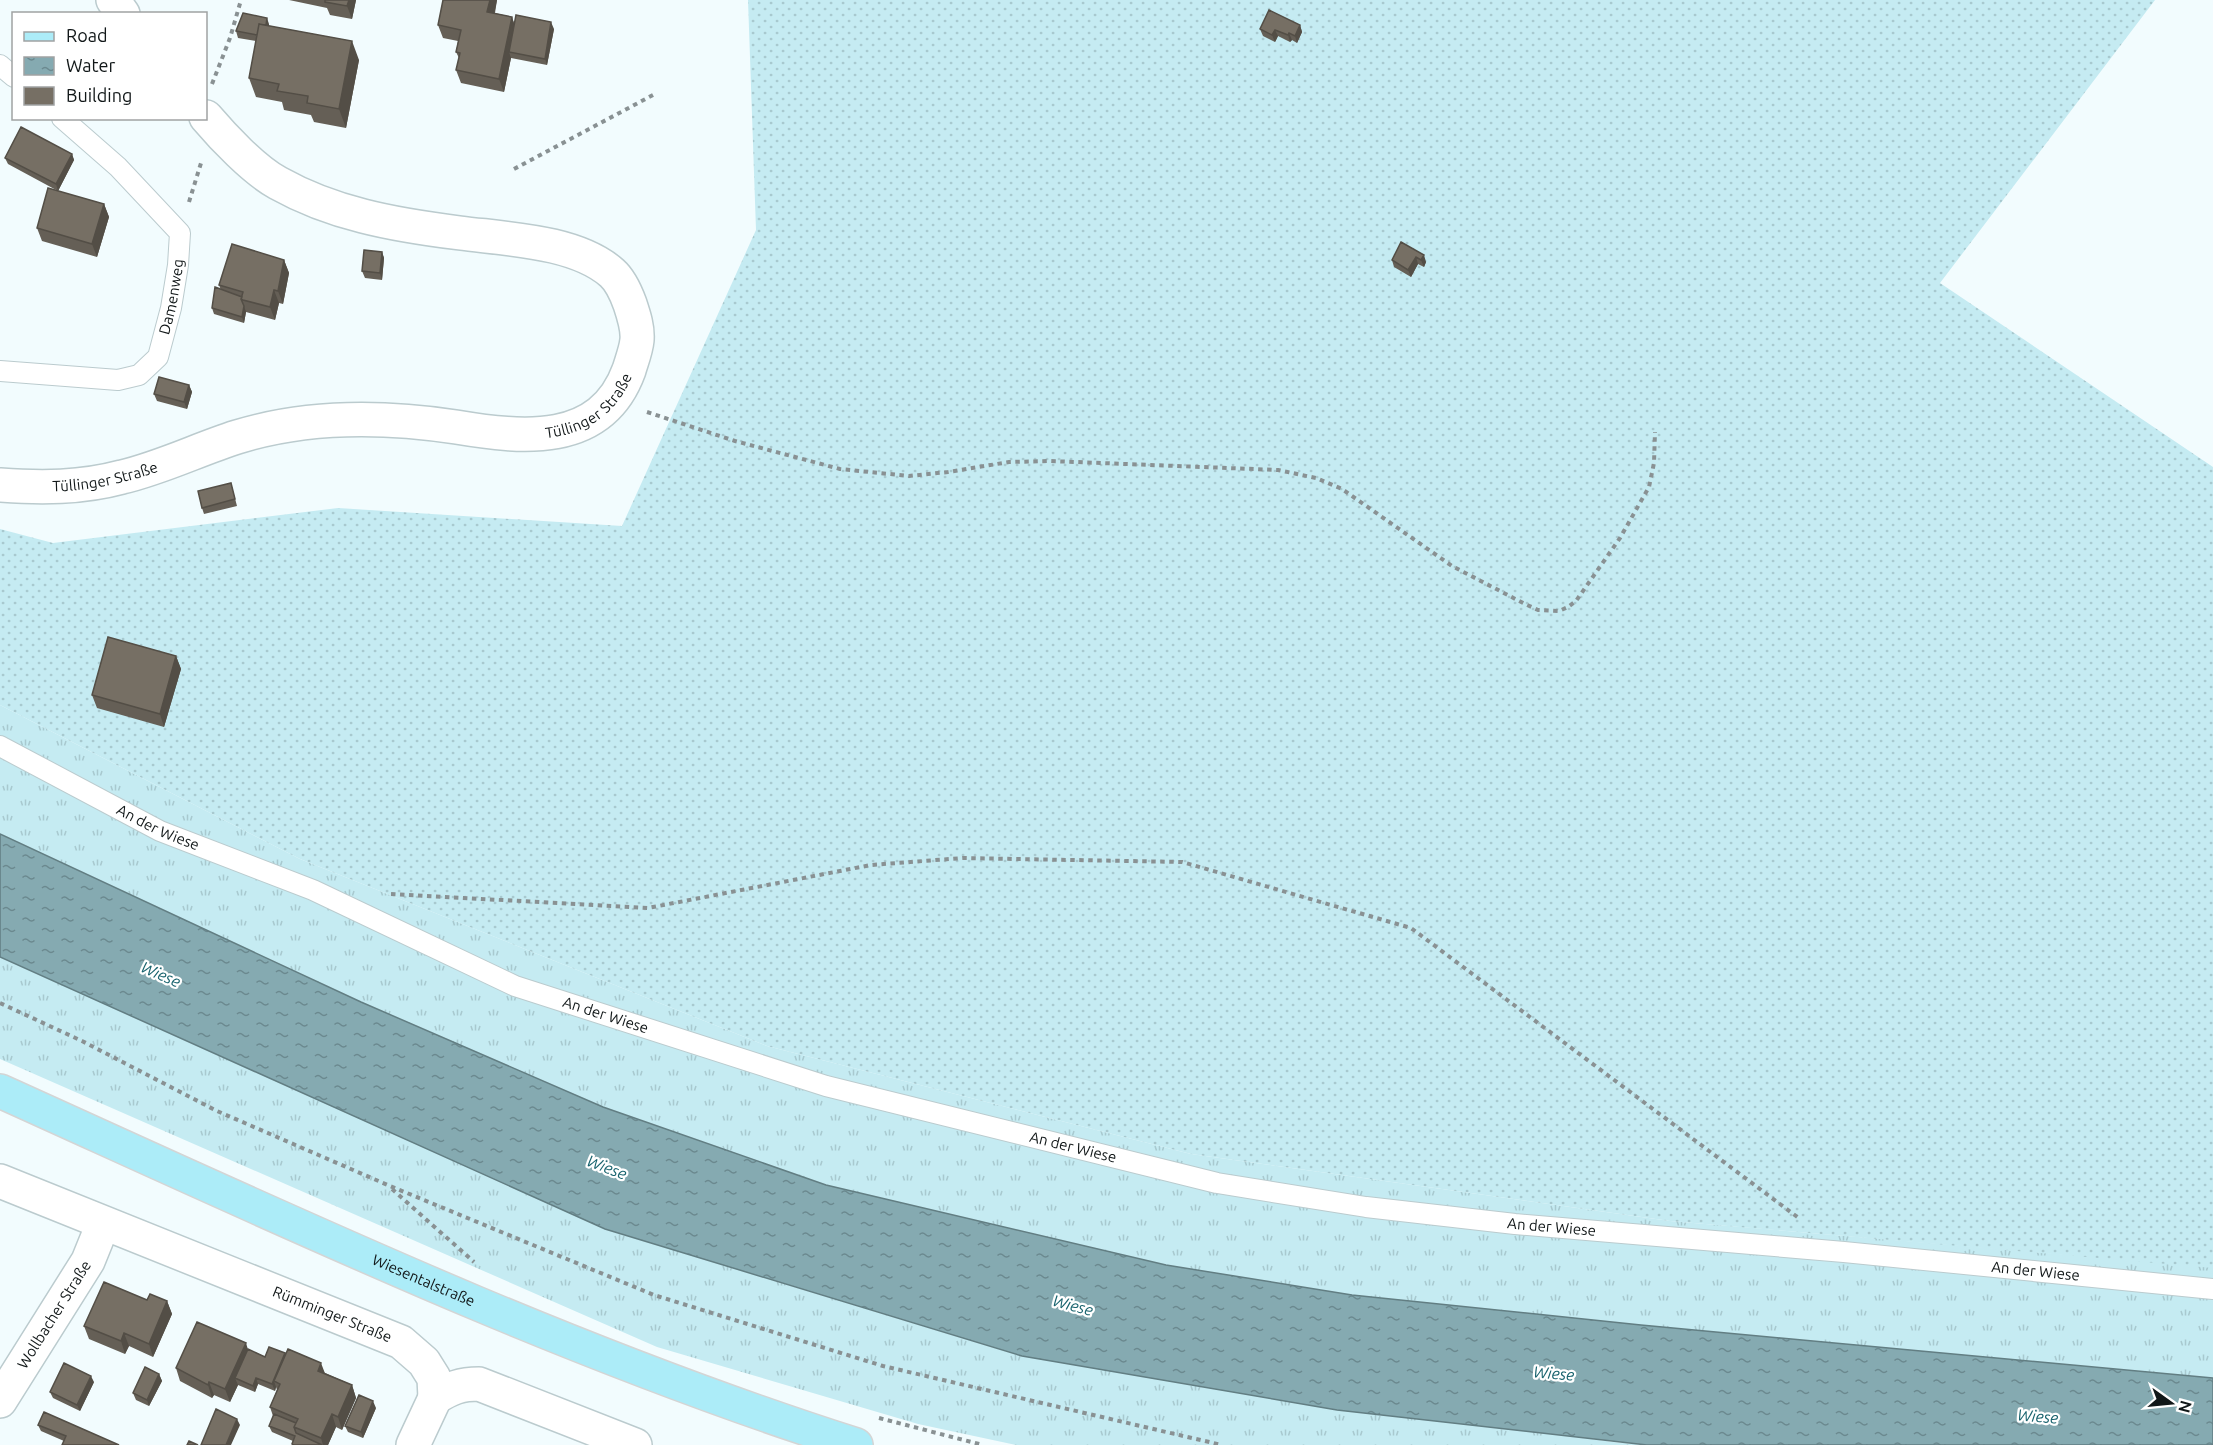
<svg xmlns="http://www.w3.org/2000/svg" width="2213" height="1445" font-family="Ubuntu,sans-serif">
	<defs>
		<pattern id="grass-tufts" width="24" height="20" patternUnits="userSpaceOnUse" patternTransform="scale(1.5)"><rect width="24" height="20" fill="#c5ebf2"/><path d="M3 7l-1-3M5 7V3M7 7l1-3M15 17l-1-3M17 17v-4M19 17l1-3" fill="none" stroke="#a8c9cf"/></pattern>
		<pattern id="garden-dots" width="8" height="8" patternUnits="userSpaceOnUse" patternTransform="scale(1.5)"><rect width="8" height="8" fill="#c5ebf2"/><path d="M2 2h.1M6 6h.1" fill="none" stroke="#a8c9cf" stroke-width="1.8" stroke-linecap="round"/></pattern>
		<pattern id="water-ripples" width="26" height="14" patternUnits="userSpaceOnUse" patternTransform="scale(1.5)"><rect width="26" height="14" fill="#85aab1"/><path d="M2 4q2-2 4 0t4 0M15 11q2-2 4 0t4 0" fill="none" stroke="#6b898f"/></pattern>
	</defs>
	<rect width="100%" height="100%" fill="#f2fcfe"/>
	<path fill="url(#grass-tufts)" d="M 0,705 L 300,859 L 767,1046 L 1191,1154 L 1670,1221 L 2213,1267 L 2213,1378 L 1641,1325 L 1352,1295 L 1166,1265 L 826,1185 L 603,1107 L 361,1002 L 0,834 Z
		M 0,957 L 605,1229 L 1021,1356 L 1613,1442 L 1647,1445 L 1016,1445 L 918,1424 L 657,1347 L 0,1059 Z"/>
	<path fill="url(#garden-dots)" d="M 748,0 L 2155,0 L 1940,283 L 2213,467 L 2213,1268 L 1670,1221 L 1191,1154 L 767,1046 L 300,859 L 0,705 L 0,529 L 53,543 L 338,508 L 622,526 L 756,230 Z"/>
	<path fill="url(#water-ripples)" stroke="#627e83" stroke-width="1.5" d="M 0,834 L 361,1002 L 603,1107 L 826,1185 L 1166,1265 L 1352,1295 L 1641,1325 L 2213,1378 L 2213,1445 L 1647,1445 L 1337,1410 L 1022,1356 L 605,1229 L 0,957 Z"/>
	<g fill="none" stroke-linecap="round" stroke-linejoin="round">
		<g stroke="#bbcbce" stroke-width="22">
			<g id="service">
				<path d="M 0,65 L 14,77"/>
				<path id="s1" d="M 0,371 L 118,380 L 139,375 L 158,357 L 171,308 L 178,265 L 180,233 L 118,167 L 62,118"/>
				<path id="s2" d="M 0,746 L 160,831 L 313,890 L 515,986 L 826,1086 L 1217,1183 L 1366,1207 L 1515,1224 L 1844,1252 L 2213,1289"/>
			</g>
		</g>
		<g stroke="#bbcbce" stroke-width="36">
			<g id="minor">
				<path d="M 113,0 L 123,14"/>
				<path id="s3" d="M 0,485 C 41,488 81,488 122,477 C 161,468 199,449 237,437 C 308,415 383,416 456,427 C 522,438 601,447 629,370 C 632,360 636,350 637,340 C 638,328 634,316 630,304 C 626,293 621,281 612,273 C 576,241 506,239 460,233 C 428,229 394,224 363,216 C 335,209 303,197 278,183 C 254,170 223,137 206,117"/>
				<path id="s4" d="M 0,1181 L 401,1342 L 424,1362 L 434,1378 L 435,1398 C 450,1388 461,1384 479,1384 L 635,1445"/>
				<path id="s5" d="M 0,1401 L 88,1261 L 103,1224"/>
				<path d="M 413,1445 L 435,1398"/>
			</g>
		</g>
		<g stroke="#d4d5d5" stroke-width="36">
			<g id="primary">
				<path id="s6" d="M 0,1091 C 281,1218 561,1351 856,1445"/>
			</g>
		</g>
		<path stroke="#899193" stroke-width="4" stroke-dasharray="4.5 4.5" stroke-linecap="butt" d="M 212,84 L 230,38 L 241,0
			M 514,169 L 653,95
			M 189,202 L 201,163
			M 647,412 L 735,441 L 840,469 L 909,476 L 948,472 L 1009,462 L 1050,461 L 1278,470 L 1316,478 L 1342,489 L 1452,566 L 1525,604 L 1538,610 L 1559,611 L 1568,607 L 1576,601 L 1620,538 L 1649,487 L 1654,463 L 1655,432
			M 391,894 L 648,908 L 871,865 L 963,858 L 1182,862 L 1411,928 L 1800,1219
			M 0,1003 L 82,1041 L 217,1111 L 390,1186 L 654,1295 L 883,1366 L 1222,1445
			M 392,1189 L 474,1262
			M 879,1418 L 983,1445"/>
		<use href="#service" stroke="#fff" stroke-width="20"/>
		<use href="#minor" stroke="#fff" stroke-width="33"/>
		<use href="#primary" stroke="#acecf8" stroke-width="33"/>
	</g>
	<path fill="#655f56" d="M 289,0 L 356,0 L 352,19 L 330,15 L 327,8 Z
		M 443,0 L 497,0 L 495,13 L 512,17 L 514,23 L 554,29 L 547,65 L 511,58 L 504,92 L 461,83 L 456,70 L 459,58 L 456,52 L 458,41 L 443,38 L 438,25 Z
		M 269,24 L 269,26 L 359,60 L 346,128 L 314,122 L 311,115 L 284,110 L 282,102 L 256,97 L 249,78 L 256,41 L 238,38 L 236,31 Z
		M 1300,25 L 1302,32 L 1297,43 L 1292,40 L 1290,42 L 1278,36 L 1275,42 L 1263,36 L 1260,29 Z
		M 72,154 L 74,160 L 58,191 L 8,164 L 5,158 Z
		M 104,204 L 109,217 L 97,257 L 42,241 L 37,228 Z
		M 1401,242 L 1426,262 L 1424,267 L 1418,264 L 1411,277 L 1394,267 L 1392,260 Z
		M 382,252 L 384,258 L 382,280 L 365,278 L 362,271 Z
		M 284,260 L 289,273 L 283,304 L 279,303 L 275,320 L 246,312 L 244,323 L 214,314 L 212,308 L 221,290 L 219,285 Z
		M 189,385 L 192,392 L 187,409 L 157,401 L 154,394 Z
		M 231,483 L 237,506 L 204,514 L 202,508 Z
		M 176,656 L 181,669 L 164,727 L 97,708 L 92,695 Z
		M 147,1300 L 167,1301 L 172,1314 L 153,1357 L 129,1346 L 125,1354 L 89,1339 L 84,1326 Z
		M 248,1349 L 265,1357 L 285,1355 L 352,1385 L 356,1398 L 342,1430 L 336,1427 L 328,1445 L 292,1445 L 293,1441 L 272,1432 L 269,1426 L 273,1416 L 270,1407 L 277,1390 L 276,1387 L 275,1391 L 258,1384 L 255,1392 L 238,1385 L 230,1402 L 214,1395 L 212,1398 L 180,1381 L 176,1368 Z
		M 159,1374 L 162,1381 L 149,1406 L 136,1400 L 133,1393 Z
		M 94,1382 L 80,1411 L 53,1398 L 50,1392 Z
		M 376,1408 L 363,1438 L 348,1432 L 345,1426 Z
		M 38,1425 L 119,1445 L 64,1441 L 41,1431 Z"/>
	<path fill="#534e46" d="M 349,0 L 356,0 L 352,19 L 347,6 Z
		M 490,0 L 497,0 L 492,25 L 487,12 Z
		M 512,17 L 516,30 L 509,52 L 511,58 L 504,92 L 499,79 Z
		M 267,18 L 269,24 L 266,43 L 263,36 Z
		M 551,22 L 554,29 L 547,65 L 545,59 Z
		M 1300,25 L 1302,32 L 1297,43 L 1295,36 Z
		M 1275,30 L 1278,36 L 1275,42 L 1272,35 Z
		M 1289,33 L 1292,40 L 1290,42 L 1288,35 Z
		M 352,41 L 359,60 L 346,128 L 339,109 Z
		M 72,154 L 74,160 L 58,191 L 56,184 Z
		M 104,204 L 109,217 L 97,257 L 92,244 Z
		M 382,252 L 384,258 L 382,280 L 380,273 Z
		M 1424,255 L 1426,262 L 1424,267 L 1421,260 Z
		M 1416,257 L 1418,264 L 1411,277 L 1408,270 Z
		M 284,260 L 289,273 L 283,304 L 278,291 Z
		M 274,290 L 279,303 L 275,320 L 270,307 Z
		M 244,306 L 246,312 L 244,323 L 242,317 Z
		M 189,385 L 192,392 L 187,409 L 184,402 Z
		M 176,656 L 181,669 L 164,727 L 160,714 Z
		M 167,1301 L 172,1314 L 153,1357 L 149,1344 Z
		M 124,1333 L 129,1346 L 125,1354 L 121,1341 Z
		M 246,1343 L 250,1356 L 235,1378 L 238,1385 L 230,1402 L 225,1389 Z
		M 285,1353 L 287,1360 L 274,1381 L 276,1387 L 275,1391 L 272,1384 Z
		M 321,1363 L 326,1376 L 318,1371 Z
		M 159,1374 L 162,1381 L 149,1406 L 147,1400 Z
		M 91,1376 L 94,1382 L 80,1411 L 77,1405 Z
		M 256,1378 L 258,1384 L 255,1392 L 253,1386 Z
		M 209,1382 L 214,1395 L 212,1398 L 208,1385 Z
		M 352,1385 L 356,1398 L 342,1430 L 338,1417 Z
		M 373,1401 L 376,1408 L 363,1438 L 361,1432 Z
		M 332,1414 L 336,1427 L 328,1445 L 323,1445 L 321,1438 Z
		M 237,1419 L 240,1425 L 231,1445 L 226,1445 Z"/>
	<path fill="#766f64" stroke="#534e46" stroke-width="1.5" d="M 325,0 L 349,0 L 347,6 L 325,2 Z
		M 443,0 L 490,0 L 487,12 L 512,17 L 499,79 L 456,70 L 460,53 L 456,52 L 461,30 L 438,25 Z
		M 1269,10 L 1300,25 L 1295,36 L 1289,33 L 1288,35 L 1275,30 L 1272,35 L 1260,29 Z
		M 243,13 L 267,18 L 266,25 L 259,24 L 257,35 L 236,31 Z
		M 516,15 L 551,22 L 545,59 L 509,52 Z
		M 259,24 L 352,41 L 339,109 L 307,103 L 308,96 L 277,91 L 279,84 L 249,78 Z
		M 21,127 L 72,154 L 56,184 L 5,158 Z
		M 48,188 L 104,204 L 92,244 L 37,228 Z
		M 1401,242 L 1424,255 L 1421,260 L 1416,257 L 1408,270 L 1392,260 Z
		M 232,244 L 284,260 L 278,291 L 274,290 L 270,307 L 243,300 L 241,299 L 243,292 L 219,285 Z
		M 364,250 L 382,252 L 380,273 L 362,271 Z
		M 215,287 L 242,297 L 241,299 L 244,306 L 242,317 L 212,308 Z
		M 159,377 L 189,385 L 184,402 L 154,394 Z
		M 231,483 L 235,499 L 202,508 L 198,491 Z
		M 108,637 L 176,656 L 160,714 L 92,695 Z
		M 104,1282 L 147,1300 L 150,1294 L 167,1301 L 149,1344 L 124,1333 L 121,1341 L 84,1326 Z
		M 197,1322 L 246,1343 L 225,1389 L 209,1382 L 208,1385 L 176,1368 Z
		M 269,1347 L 285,1353 L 272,1384 L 256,1378 L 253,1386 L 235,1378 L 248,1349 L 265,1357 Z
		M 288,1349 L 321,1363 L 318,1371 L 352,1385 L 338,1417 L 332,1414 L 321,1438 L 294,1427 L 298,1419 L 270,1407 L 280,1384 L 274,1381 Z
		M 64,1363 L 91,1376 L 77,1405 L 50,1392 Z
		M 145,1367 L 159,1374 L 147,1400 L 133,1393 Z
		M 359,1395 L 373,1401 L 361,1432 L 345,1426 Z
		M 216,1409 L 237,1419 L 226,1445 L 201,1445 Z
		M 44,1412 L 119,1445 L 62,1445 L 66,1436 L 38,1425 Z
		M 274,1414 L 296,1423 L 294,1427 L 296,1433 L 322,1445 L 294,1445 L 292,1444 L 295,1436 L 269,1426 Z
		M 189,1441 L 198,1445 L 187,1445 Z"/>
	<g text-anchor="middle" stroke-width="4.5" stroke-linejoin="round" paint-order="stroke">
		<g font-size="15" fill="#111718" stroke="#fff">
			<text dy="5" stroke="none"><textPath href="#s1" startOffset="228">Damenweg</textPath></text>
			<text dy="5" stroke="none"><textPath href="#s3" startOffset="609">Tüllinger Straße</textPath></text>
			<text dy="5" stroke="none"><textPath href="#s3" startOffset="106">Tüllinger Straße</textPath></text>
			<text dy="5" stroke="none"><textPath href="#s2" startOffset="178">An der Wiese</textPath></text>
			<text dy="5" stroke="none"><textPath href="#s2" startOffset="664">An der Wiese</textPath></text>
			<text dy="5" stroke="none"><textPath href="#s2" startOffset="1150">An der Wiese</textPath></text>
			<text dy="5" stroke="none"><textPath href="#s2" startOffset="1636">An der Wiese</textPath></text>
			<text dy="5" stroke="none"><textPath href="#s2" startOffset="2122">An der Wiese</textPath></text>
			<text dy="5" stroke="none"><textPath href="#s6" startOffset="464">Wiesentalstraße</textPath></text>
			<text dy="5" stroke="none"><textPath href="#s5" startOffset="102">Wollbacher Straße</textPath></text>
			<text dy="5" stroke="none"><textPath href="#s4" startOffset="358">Rümminger Straße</textPath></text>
		</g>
		<g font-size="16" font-style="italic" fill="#18636e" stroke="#fff">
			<text transform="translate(161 974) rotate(24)" y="6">Wiese</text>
			<text transform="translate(607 1167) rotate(21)" y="6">Wiese</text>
			<text transform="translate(1073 1305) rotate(15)" y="6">Wiese</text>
			<text transform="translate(1554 1373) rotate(5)" y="6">Wiese</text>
			<text transform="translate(2038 1416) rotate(5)" y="6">Wiese</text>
		</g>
	</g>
	<rect x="12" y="12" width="195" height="108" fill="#ffffff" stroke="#a0a2a3" stroke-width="1.5"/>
	<rect x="24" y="32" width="30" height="9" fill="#acecf8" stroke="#a0a2a3" stroke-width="1.5"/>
	<text x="66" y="42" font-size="18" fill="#111718">Road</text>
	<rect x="24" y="57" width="30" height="18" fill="url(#water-ripples)" stroke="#a0a2a3" stroke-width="1.5"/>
	<text x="66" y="72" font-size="18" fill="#111718">Water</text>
	<rect x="24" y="87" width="30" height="18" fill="#766f64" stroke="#a0a2a3" stroke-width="1.5"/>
	<text x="66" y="102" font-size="18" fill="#111718">Building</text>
	<g transform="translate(2171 1403) rotate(105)" stroke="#ffffff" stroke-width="4.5" paint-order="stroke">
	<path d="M0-4.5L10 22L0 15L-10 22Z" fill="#111718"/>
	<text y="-9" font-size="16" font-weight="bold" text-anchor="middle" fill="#111718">N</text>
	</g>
</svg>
